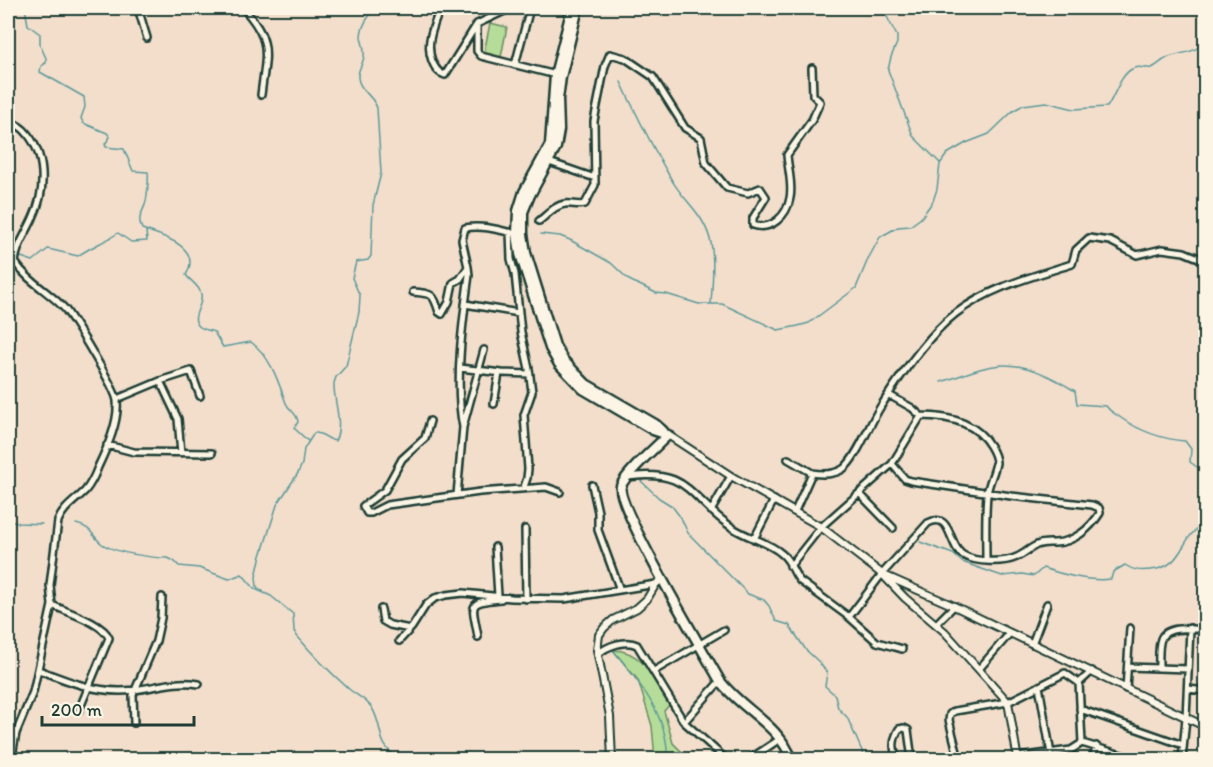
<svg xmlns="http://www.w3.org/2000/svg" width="1213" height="767" font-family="Itim,sans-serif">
	<rect width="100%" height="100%" fill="#f2decb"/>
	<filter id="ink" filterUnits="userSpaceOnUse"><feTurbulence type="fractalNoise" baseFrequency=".0167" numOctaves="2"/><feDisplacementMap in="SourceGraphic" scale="12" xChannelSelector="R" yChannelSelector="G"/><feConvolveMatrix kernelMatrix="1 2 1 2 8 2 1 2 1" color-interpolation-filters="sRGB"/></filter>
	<g filter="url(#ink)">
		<path fill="#b5dc98" stroke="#6a8c66" stroke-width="1.5" d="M 490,23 L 507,27 L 501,57 L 484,53 Z
			M 613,650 C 643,650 656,681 671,703 L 664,711 L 673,743 L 689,759 L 655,759 L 652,726 L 638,680 Z"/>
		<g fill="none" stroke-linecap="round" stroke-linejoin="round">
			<path stroke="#5c999a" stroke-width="1.5" d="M 25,8 L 28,25 L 40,34 L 40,45 L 46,58 L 46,63 L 41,66 L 40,72 L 84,97 L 85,107 L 81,118 L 83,123 L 107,133 L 110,137 L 105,144 L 106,147 L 124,149 L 133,171 L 148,172 C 149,177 147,197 146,201 C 144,212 136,216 142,229 C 162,236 203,246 186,275 C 191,282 199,285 201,294 C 204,306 188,318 200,327 C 204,330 209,330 214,332 L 223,347 L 251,342 C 271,357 278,381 286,403 C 289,411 297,412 298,422 L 294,428 L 308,441
				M 880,8 L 884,11 L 897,36 L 897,43 L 891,57 L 888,70 L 913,136 L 940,163
				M 621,82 C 636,114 652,146 670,177 C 684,203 704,212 711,243 C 715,262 712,285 711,304
				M 541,234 L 560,236 L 570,240 L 611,263 L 629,280 L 656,293 L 666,294 L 699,304 L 722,304 L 778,330 L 798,326 L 809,323 L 856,288 L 868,259 L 880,237 L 898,227 L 910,226 L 921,218 L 933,201 L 937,189 L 940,164 L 947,154 L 966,143 L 989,134 L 1013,111 L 1023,105 L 1046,102 L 1074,109 L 1107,107 C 1115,96 1120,75 1132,69 C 1138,65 1145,69 1152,68 C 1158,65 1162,60 1169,57 C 1184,52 1192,54 1206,42
				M 18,256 L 33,261 L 48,249 L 78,256 C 90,247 105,242 118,233 L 131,242 L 147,241 L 146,231
				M 941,382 C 961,376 984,365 1005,365 C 1030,365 1054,378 1075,391 L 1077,404 L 1106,406 C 1111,413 1115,413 1121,418 C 1140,431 1161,439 1185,441 L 1191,449 L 1190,462 L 1204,472 L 1206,478
				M 641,481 L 659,498 L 672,506 L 681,518 L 688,533 L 748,594 L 764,600 L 769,606 L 776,621 L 789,625 L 806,650 L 819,662 L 827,673 L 825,686 L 835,695 L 838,708 L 847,717 L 866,760
				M 8,519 L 19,523 L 42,524
				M 76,524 C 92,527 92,536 102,544 C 115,553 153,558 168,558 L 174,561 L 179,566 L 199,568 L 229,579 L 242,574 L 255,589 L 271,596 L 293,614 L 294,631 L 297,636 C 313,655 332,674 350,690 C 358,696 367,700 372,708 C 385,730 374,744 401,760
				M 920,542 L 953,554 L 962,562 L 1002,576 L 1022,574 L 1034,576 L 1043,568 C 1064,575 1089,582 1111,579 L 1113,572 L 1125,565 C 1134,571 1140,571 1151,570 C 1186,567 1179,534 1206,524
				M 263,591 L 257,587 L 256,577 L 260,559 L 277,505 L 298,473 L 302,464 L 304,449 L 314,433 C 323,432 327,440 335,441 C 344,424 333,401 334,383 L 336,377 L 346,366 L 359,312 L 360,296 L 352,278 L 356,262 L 368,260 L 371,256 L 373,205 L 381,173 L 377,108 C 374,97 363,93 359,82 C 355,71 364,65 364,55 C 365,49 362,43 361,37 C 361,26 369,16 375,8
				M 613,650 C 638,681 670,718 667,760"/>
			<g stroke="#1f3d34" stroke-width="10">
				<path id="minor" d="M 138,8 L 147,38
					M 243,8 C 273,41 266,53 261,95
					M 440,8 C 434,26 425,42 432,61 C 435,68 438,73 445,75 L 477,24 L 511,8
					M 477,24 L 477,51 L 481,56 L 556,75
					M 515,65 L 530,8
					M 8,120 C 13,123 20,126 24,130 C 47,154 46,190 33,218 C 26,234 17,245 15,262 C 28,282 50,292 65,309 C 74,321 116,389 117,401 C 119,422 107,448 98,467 C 95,475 91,484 85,491 C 75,501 63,508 58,521 L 50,585 L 52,605 L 33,692 L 16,733 L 13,750 L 15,760
					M 549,162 L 595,178
					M 539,221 C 547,215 555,205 565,204 C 572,203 578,206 585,204 L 595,185 L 594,121 L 605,66 L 610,54 L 625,58 L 653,77 L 685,128 L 701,138 L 706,163 L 727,188 L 748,193 L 760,188 L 766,197 L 753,218 L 753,225 C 771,231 787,216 790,198 C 793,185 788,169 787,155 L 812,120 L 820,102 L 813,95 L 812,68
					M 510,232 L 511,259 L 515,274 L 521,332 L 529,369 L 532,392 L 524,415 L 528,469 L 527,478 L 524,487
					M 413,292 C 433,294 433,293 439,312 L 442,314 L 449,302 L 453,283 L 460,279 L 468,267 L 462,240 L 465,228 C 481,225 496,229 512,233
					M 465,304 L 519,313
					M 460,368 L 502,373 L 530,374
					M 160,381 L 178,419 L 181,453
					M 889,395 L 912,408 L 921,416
					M 117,399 L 160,381 L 191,371 L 200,396
					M 494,404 L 499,373
					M 430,421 L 425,438 L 402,459 L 385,490 L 363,506 L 367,513 L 371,513 L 387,505 L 480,492 L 546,487 L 560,492
					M 463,427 C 454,384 463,319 469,275 L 468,267
					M 107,445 L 134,452 L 212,453
					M 788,459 L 812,473 L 795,511
					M 892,464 L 921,416 C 947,416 976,422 990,446 C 993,451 996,457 996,463 C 994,474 988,484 987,495 C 985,517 986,539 986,561
					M 812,473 C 823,475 833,475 843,469 C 856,460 871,421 881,406 C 900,376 927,336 955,314 C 990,287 1031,277 1072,264 L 1076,250 L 1089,238 L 1110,241 L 1137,255 L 1162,249 L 1184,252 L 1206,261
					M 627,477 C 691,468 688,498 733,528 C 748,538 769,542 782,554 C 791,561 793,573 800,581 L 849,617 L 882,574 L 928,523 C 952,511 948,546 963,555 C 976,563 1004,563 1017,557 C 1024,554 1030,548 1037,545 C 1043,542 1049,543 1055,543 C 1074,542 1090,529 1100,513 L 1099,508 L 1092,505 L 1011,496 L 911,481 L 905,479 L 892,464 L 821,527 L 790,566
					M 592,485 L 598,512 L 598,530 L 620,590
					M 860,494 L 893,528
					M 457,495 L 463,427 L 484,350
					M 711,511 L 731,476
					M 525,529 L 526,599
					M 754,539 L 774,500
					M 495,547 L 498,596
					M 52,605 C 67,612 103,623 109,638 L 79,710
					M 381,609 L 383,621 L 390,625 L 410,629
					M 849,617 L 877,642 L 902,649
					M 936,624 L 954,606
					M 478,637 C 473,605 465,602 501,599
					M 399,641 L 412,627 L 426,605 L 435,598 L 446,595 L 463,593 L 512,598 L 564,599 L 656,584
					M 1032,644 L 1047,604
					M 598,654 C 607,646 626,639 637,645 L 684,722 L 727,760
					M 1128,667 L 1188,669
					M 1159,668 C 1159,659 1158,647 1161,639 C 1166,625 1194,629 1206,630
					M 979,669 L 1010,633
					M 39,670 C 65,680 91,691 120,691 C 149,691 169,679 199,684
					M 654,671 L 724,630
					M 1079,683 L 1092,671
					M 1039,686 L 1051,754
					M 1126,689 L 1130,628
					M 1188,689 L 1206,691
					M 1080,709 L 1183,745
					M 684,722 L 720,681
					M 134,723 L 133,695 L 156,641 L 161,618 L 162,597
					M 1082,743 L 1138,760
					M 1018,757 L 1071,750 L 1082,743
					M 748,760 L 780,739
					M 897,760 C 892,748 893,739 899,729 L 904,728 L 908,730 L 912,760
					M 959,760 L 949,720 L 950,714 L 955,711 L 1008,702 L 1065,673 L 1079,683 L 1082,743
					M 1093,760 L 1096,746
					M 1182,760 L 1186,718 L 1190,628"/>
			</g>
			<g stroke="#1f3d34" stroke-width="10">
				<path id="tertiary" d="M 668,435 L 731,476 L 821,527 L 882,574 L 905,598 L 945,632 L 1008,702 L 1018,760
					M 886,576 L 954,606 L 1206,727
					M 612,760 L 610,716 L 597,650 L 599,635 L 604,628 L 613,620 L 637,608 L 647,599 L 656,584 L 662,579"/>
			</g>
			<g stroke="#1f3d34" stroke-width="13">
				<path id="primary" d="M 572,8 L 555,75 L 550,145 L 524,192 L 518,211 L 517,234 L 520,254 L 550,348 L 559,364 L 583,389 L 653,430 L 668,435
					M 578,8 L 561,77 L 558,99 L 559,130 L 556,147 L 530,195 L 523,212 L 523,234 L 526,253 L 555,346 L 564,361 L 586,384 L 655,424 L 663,431
					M 668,435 C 657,446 626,473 621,486 C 615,504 705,654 720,681 C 742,710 779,724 792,760"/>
			</g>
			<use href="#minor" stroke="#fcf5e5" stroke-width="5"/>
			<use href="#tertiary" stroke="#fcf5e5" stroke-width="6"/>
			<use href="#primary" stroke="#fcf5e5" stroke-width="8"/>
		</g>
	</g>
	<rect width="1213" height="767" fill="none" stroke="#fcf5e5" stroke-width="30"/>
	<rect x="15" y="15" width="1183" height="737" fill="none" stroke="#1f3d34" stroke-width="2" filter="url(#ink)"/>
	<path d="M42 716v9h152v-9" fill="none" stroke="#1f3d34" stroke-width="3"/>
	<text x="51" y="716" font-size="18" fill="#1f3d34" stroke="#fcf5e5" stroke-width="4.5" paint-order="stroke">200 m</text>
</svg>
